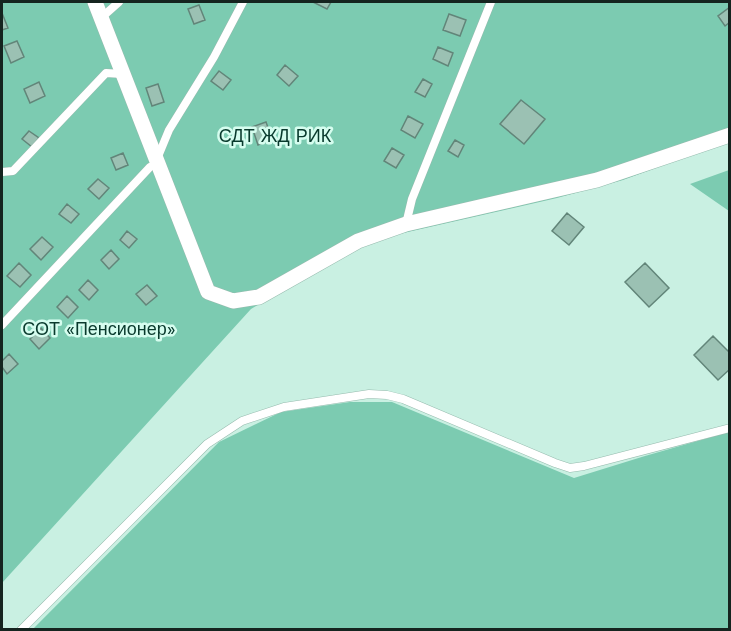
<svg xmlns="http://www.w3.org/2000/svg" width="731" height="631" font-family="'Work Sans',sans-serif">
	<rect width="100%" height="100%" fill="#c9f0e2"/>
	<path fill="#7ccbb1" d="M 2,2 L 729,2 L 729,141 L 623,180 L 557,198 L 355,244 L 251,309 L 2,583 Z
		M 729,170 L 729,211 L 690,184 Z
		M 350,402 L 392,402 L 574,478 L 645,456 L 729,432 L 729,629 L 33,629 L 219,442 L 281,412 Z"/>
	<path fill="#9bc1b3" stroke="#628579" stroke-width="1.5" d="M 313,2 L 331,2 L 327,9 Z
		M 199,5 L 205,20 L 194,24 L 188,9 Z
		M 730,7 L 730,22 L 725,26 L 718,16 Z
		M 2,13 L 8,28 L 2,30 Z
		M 449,14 L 466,20 L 460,36 L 443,30 Z
		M 17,41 L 24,57 L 11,63 L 4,46 Z
		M 438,47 L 453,53 L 448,66 L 433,59 Z
		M 285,65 L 298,76 L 289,86 L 277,75 Z
		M 219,71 L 231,80 L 223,90 L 211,81 Z
		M 423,79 L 432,84 L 425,97 L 415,92 Z
		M 39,82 L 45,96 L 30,103 L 24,89 Z
		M 158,84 L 164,102 L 152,106 L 146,88 Z
		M 521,100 L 545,119 L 524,144 L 500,124 Z
		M 408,116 L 423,124 L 415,138 L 401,130 Z
		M 266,122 L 272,139 L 258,145 L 252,127 Z
		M 29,131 L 39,138 L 32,147 L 22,139 Z
		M 455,140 L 464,145 L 458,157 L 448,151 Z
		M 392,148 L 404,155 L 396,168 L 384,161 Z
		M 123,153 L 128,165 L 116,170 L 111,158 Z
		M 98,179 L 109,188 L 99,199 L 88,189 Z
		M 67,204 L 79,214 L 71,223 L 59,214 Z
		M 567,213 L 584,227 L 569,245 L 552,231 Z
		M 127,231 L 137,239 L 129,248 L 120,240 Z
		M 42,237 L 53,247 L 41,260 L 30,249 Z
		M 111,250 L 119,259 L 109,269 L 101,260 Z
		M 19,263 L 31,275 L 20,287 L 7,276 Z
		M 645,263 L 669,288 L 649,307 L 625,282 Z
		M 88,280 L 98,290 L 89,300 L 79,290 Z
		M 147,285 L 157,296 L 146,305 L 136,294 Z
		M 67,296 L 78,307 L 68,318 L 57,307 Z
		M 41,328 L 50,338 L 39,349 L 30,339 Z
		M 713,336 L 730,353 L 730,369 L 718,380 L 694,355 Z
		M 9,354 L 18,364 L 7,374 L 2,367 L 2,361 Z"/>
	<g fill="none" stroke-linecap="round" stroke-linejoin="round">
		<g stroke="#96bbae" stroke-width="9">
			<path id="service" d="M 101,18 L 119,2
				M 157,159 L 169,130 L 214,57 L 243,2
				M 2,172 L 13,171 L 106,73 L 122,74
				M 406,224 L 412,199 L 491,2
				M 2,325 L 150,167
				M 21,630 L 207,444 L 242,421 L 284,407 L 369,394 L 387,395 L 403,399 L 555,463 L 570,468 L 584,466 L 730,428"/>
		</g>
		<g stroke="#96bbae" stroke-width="16">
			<path id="minor" d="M 95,2 L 208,292 L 233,301 L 259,297 L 358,241 L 406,224 L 597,180 L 730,135"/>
		</g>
		<use href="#service" stroke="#fff" stroke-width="8"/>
		<use href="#minor" stroke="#fff" stroke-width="15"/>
	</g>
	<g text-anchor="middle" stroke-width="5" stroke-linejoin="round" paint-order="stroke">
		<g font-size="18" fill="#093a2d" stroke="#d6fdef">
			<text x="275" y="142">СДТ ЖД РИК</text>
			<text x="99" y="335">СОТ «Пенсионер»</text>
		</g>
	</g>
	<rect width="731" height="631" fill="none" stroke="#15241f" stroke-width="6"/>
</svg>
